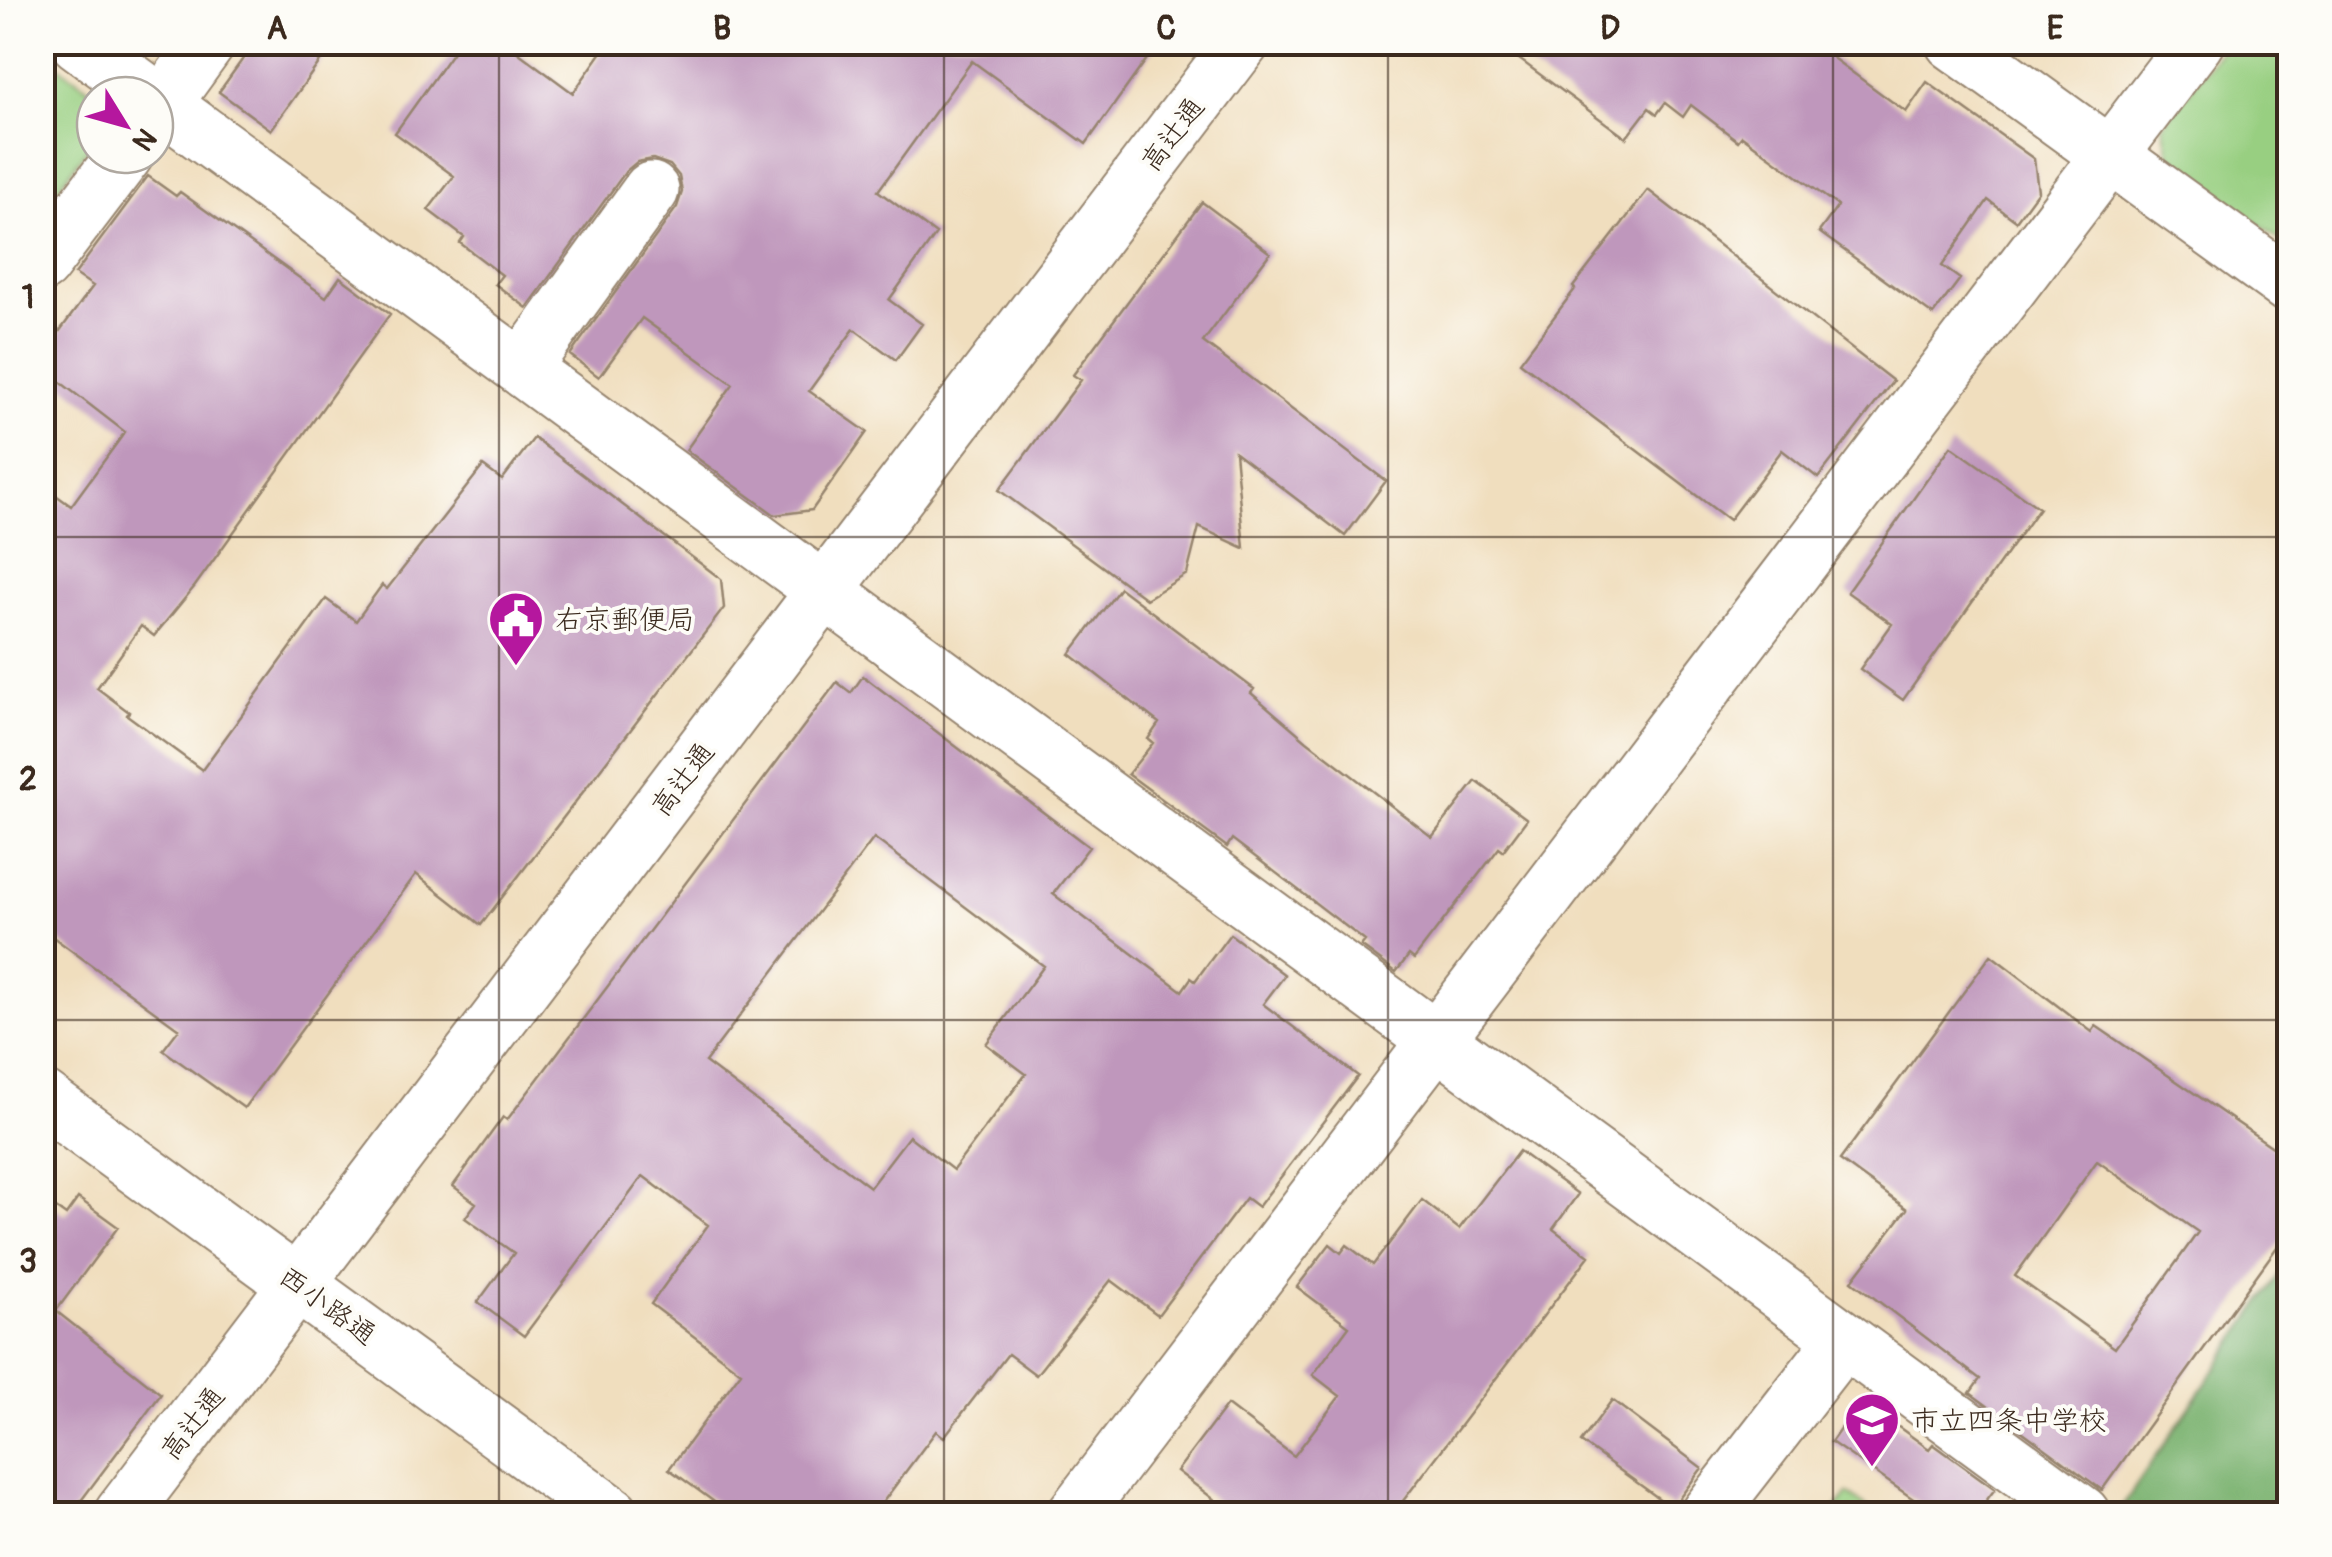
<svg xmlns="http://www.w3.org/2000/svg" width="2332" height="1557" font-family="Pangolin,'Klee One',sans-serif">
	<rect width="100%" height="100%" fill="#fdfcf7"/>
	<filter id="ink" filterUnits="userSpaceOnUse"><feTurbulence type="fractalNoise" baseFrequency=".01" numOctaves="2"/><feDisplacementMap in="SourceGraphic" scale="20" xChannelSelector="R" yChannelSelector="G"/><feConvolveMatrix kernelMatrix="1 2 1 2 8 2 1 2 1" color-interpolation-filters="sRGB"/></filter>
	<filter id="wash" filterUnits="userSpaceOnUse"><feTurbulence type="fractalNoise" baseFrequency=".0048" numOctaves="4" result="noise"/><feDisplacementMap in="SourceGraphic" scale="40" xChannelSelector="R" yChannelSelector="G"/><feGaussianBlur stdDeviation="2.25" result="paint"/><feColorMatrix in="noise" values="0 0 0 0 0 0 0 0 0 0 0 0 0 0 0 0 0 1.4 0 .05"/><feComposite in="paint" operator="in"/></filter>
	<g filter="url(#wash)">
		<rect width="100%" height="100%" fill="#f0debe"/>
		<path fill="#98cf81" stroke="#6a7c50" stroke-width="2.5" d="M 2226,43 L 2289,43 L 2289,247 L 2170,159 L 2163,125 Z
			M 43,55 L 98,95 L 95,95 L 95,139 L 43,208 Z
			M 1848,1494 L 1877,1514 L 1831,1514 Z"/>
		<path fill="#7ab26f" stroke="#5a6e46" stroke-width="2.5" d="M 2289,1261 L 2289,1514 L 2117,1514 Z"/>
		<g id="blocks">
			<path fill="#bf97bc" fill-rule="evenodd" d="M 255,42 L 334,42 L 271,130 L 219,92 Z
				M 460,42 L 504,42 L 573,93 L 609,42 L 1159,42 L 1086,144 L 972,61 L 878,191 L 936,234 L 889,300 L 922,324 L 896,360 L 854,329 L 809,391 L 867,432 L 812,510 L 775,515 L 686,450 L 733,384 L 642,318 L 599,377 L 570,355 L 677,207 L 682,192 L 679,176 L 670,165 L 653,159 L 637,162 L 626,171 L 527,308 L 495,284 L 502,275 L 460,243 L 464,237 L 428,210 L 454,176 L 395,133 Z
				M 1496,42 L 1811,42 L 1906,112 L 1927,82 L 2034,159 L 2038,191 L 2016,221 L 1988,200 L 1942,266 L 1960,279 L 1933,315 L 1819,232 L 1838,206 L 1742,136 L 1738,141 L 1691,105 L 1683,117 L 1665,103 L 1657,114 L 1649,108 L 1626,138 Z
				M 148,176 L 176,196 L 180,192 L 326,297 L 340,277 L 390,314 L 195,586 L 154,636 L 141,626 L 97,688 L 129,712 L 127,715 L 202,770 L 326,599 L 356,621 L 382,585 L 387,589 L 483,466 L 502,480 L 534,438 L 721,579 L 724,608 L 481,925 L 416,874 L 244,1108 L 163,1050 L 179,1029 L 42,929 L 42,485 L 71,506 L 125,432 L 42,368 L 42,355 L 93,286 L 75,274 Z
				M 1648,190 L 1893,381 L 1818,478 L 1782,450 L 1729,520 L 1520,362 L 1575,289 L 1573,287 Z
				M 1202,202 L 1270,253 L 1203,342 L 1386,481 L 1345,536 L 1235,452 L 1244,548 L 1199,527 L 1187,574 L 1146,599 L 999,490 L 1081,380 L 1073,375 Z
				M 1951,446 L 2039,508 L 1903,700 L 1860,669 L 1892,624 L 1847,592 Z
				M 1120,588 L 1254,689 L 1251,693 L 1307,741 L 1432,837 L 1476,781 L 1527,819 L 1503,851 L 1499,848 L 1414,959 L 1409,955 L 1396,972 L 1361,946 L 1365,941 L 1232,839 L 1227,847 L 1128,774 L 1153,743 L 1148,739 L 1159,723 L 1070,654 Z
				M 863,676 L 1089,847 L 1053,894 L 1182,991 L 1191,978 L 1195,981 L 1230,934 L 1285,975 L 1263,1004 L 1358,1076 L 1258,1207 L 1246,1198 L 1158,1315 L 1111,1280 L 1036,1375 L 1008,1354 L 944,1437 L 936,1431 L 874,1514 L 731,1514 L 669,1469 L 741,1372 L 651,1304 L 708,1225 L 643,1176 L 524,1336 L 478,1302 L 514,1253 L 465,1218 L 476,1203 L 453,1186 L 503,1117 L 507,1120 L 837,682 L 851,693 ZM 874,838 L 1044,966 L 986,1044 L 1026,1074 L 953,1170 L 909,1136 L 870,1187 L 705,1062 Z
				M 1991,955 L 2092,1032 L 2096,1026 L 2290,1159 L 2290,1229 L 2102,1490 L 1970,1393 L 1980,1379 L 1852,1281 L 1907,1209 L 1840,1160 ZM 2097,1161 L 2198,1232 L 2115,1348 L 2015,1276 Z
				M 1519,1151 L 1578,1194 L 1553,1229 L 1589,1256 L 1393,1514 L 1233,1514 L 1177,1471 L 1227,1405 L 1294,1456 L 1340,1396 L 1313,1375 L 1349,1326 L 1297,1287 L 1330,1244 L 1341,1253 L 1347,1245 L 1373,1265 L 1422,1200 L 1459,1229 Z
				M 42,1198 L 66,1215 L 78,1198 L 118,1227 L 56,1311 L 161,1394 L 71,1514 L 42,1514 Z
				M 1612,1400 L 1702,1468 L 1672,1508 L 1581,1442 Z
				M 1861,1400 L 1929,1449 L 1933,1444 L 1995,1489 L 1976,1514 L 1935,1514 L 1831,1442 Z"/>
		</g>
	</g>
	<g filter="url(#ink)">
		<use href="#blocks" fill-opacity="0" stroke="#96846e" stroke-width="2.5"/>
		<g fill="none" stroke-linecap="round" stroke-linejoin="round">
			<g stroke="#96846e" stroke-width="59">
				<path id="minor" d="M 78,42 L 150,95
					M 1953,42 L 2290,286
					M 155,99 L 2082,1514
					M 155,115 L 208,42
					M 42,264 L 125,155
					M 522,368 L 651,190
					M 42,1098 L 612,1514
					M 122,1514 L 1242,42
					M 1075,1514 L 2196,42
					M 1708,1514 L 1844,1339"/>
			</g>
			<use href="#minor" stroke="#fff" stroke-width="55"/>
		</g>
	</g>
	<path fill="none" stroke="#3b2a1e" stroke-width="2.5" stroke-opacity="0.55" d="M 499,42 L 499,1514M 944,42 L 944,1514M 1388,42 L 1388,1514M 1833,42 L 1833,1514M 42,537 L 2290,537M 42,1020 L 2290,1020"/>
	<defs>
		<g id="civic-pin" transform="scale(2.875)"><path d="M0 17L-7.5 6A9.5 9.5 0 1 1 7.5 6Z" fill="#b5179e" stroke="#fdfcf7"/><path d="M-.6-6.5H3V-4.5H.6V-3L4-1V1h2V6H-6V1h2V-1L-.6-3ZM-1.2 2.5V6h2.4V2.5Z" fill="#fff"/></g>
		<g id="school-pin" transform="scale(2.875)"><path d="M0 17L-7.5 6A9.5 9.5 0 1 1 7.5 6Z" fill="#b5179e" stroke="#fdfcf7"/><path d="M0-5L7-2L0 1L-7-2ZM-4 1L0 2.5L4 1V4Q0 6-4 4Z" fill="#fff"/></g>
	</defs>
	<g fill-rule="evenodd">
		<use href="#civic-pin" x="516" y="619"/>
		<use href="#school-pin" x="1872" y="1420"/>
	</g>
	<g text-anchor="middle" stroke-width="8" stroke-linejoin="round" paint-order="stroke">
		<g font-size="28" fill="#3b2a1e" stroke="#fdfcf7">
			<text transform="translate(1172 134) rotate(-53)" y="10">高辻通</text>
			<text transform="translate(682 779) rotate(-53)" y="10">高辻通</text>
			<text transform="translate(328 1305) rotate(36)" y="10">西小路通</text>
			<text transform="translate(192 1423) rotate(-52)" y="10">高辻通</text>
		</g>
		<g font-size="28" fill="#3b2a1e" stroke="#fdfcf7" text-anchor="start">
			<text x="555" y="629">右京郵便局</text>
			<text x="1911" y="1430">市立四条中学校</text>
		</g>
	</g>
	<rect width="2332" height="1557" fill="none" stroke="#fdfcf7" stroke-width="110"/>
	<g transform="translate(125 125) rotate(127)"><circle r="48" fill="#fdfcf7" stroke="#afa8a0" stroke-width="2.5"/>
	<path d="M0-8L18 38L0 25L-18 38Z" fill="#b5179e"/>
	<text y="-15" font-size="28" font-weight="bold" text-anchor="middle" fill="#3b2a1e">N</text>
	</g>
	<rect x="55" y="55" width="2222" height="1447" fill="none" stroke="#3b2a1e" stroke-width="4"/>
	<g font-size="32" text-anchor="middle" font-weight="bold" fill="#3b2a1e">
		<text x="277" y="39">A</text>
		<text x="722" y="39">B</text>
		<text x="1166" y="39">C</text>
		<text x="1610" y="39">D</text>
		<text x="2055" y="39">E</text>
		<text x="28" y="308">1</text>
		<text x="28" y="790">2</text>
		<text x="28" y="1272">3</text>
	</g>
</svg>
